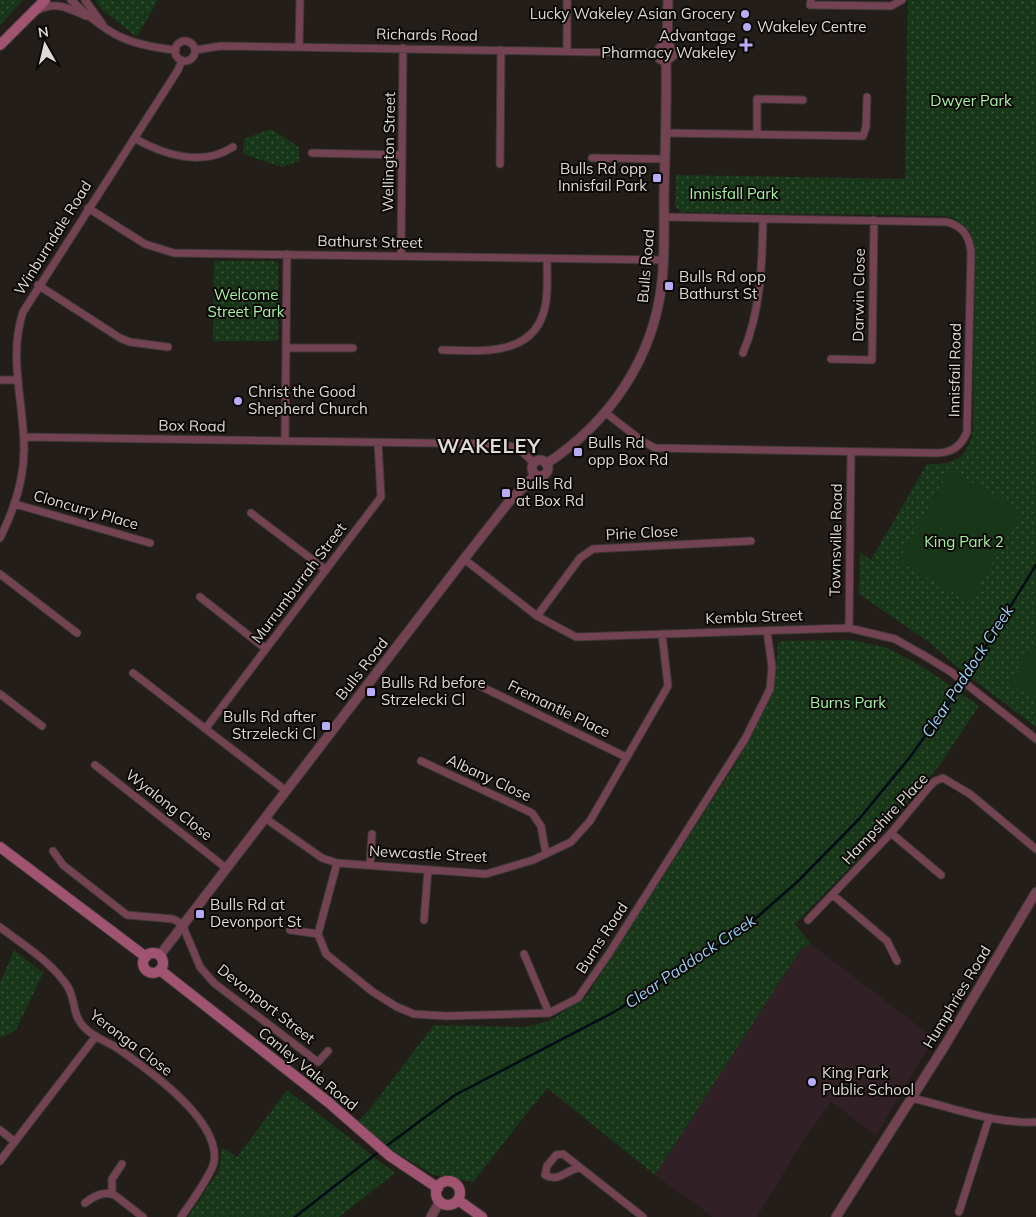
<svg xmlns="http://www.w3.org/2000/svg" width="1036" height="1217" font-family="Mulish,sans-serif">
	<defs>
		<pattern id="grass-dots" width="8" height="8" patternUnits="userSpaceOnUse" patternTransform="scale(1.25)"><rect width="8" height="8" fill="#183719"/><path d="M2 2h.1M6 6h.1" fill="none" stroke="#39533a" stroke-width="1.8" stroke-linecap="round"/></pattern>
	</defs>
	<rect width="100%" height="100%" fill="#231e19"/>
	<path fill="#322027" d="M 811,944 L 934,1038 L 876,1135 L 831,1102 L 805,1138 L 757,1217 L 713,1217 L 655,1175 L 801,949 Z"/>
	<path fill="url(#grass-dots)" d="M 0,0 L 23,0 L 0,25 Z
		M 95,0 L 158,0 L 137,37 L 102,10 Z
		M 908,0 L 1036,0 L 1036,727 L 962,671 L 930,643 L 859,594 L 860,552 L 871,560 L 927,464 C 956,465 967,459 973,430 L 975,246 C 971,230 962,221 946,216 L 681,212 L 675,206 L 676,175 L 905,179 Z
		M 271,129 L 299,147 L 299,161 L 282,167 L 246,155 L 243,152 L 244,139 Z
		M 214,261 L 274,261 L 278,263 L 278,341 L 213,341 Z
		M 850,640 L 885,647 L 925,668 L 979,706 L 939,766 L 857,860 L 795,924 L 811,944 L 801,949 L 655,1175 L 547,1088 L 473,1182 L 434,1175 L 392,1150 L 358,1121 L 370,1109 L 434,1025 L 525,1027 L 549,1021 L 586,997 L 740,757 L 772,692 L 776,674 L 778,643 L 783,641 Z
		M 14,950 L 43,973 L 16,1030 L 0,1038 L 0,983 Z
		M 287,1090 L 395,1173 L 339,1217 L 188,1217 L 219,1170 L 222,1147 L 237,1157 Z"/>
	<path fill="#183719" d="M 950,470 L 1022,511 L 970,602 L 898,561 Z
		M 1036,640 L 1036,700 L 1009,683 Z"/>
	<g fill="none" stroke-linecap="round" stroke-linejoin="round">
		<path stroke="#000b18" stroke-width="2.5" d="M 385,1147 L 455,1095 L 614,1012 L 715,948 L 747,926 L 798,881 L 860,818 L 910,757 L 956,694 L 1036,565
			M 295,1217 L 381,1150"/>
		<g stroke="#3d3834" stroke-width="9">
			<path id="minor" d="M 71,0 C 107,34 126,45 176,50
				M 85,0 L 103,25
				M 811,0 L 810,5 L 891,6 L 902,0
				M 38,10 C 56,1 68,8 86,16
				M175 51a10 10 0 1 1 20 0a10 10 0 1 1-20 0Z
				M 299,47 L 300,0
				M 195,50 L 221,46 L 658,53
				M 567,51 L 567,0
				M 665,133 L 863,136 L 866,127 L 867,97
				M 757,134 L 757,99 L 803,100
				M 134,138 C 164,155 202,167 233,147
				M 312,153 L 402,155
				M 592,158 L 665,159
				M 500,164 L 501,50
				M 88,208 L 145,244 L 174,253 L 663,260
				M 401,256 L 403,48
				M 38,285 L 120,338 L 130,342 L 168,347
				M 286,348 L 353,348
				M 442,350 C 484,351 538,357 546,302 C 548,288 547,273 547,259
				M 743,353 C 761,310 762,265 763,219
				M 831,359 L 872,360 L 874,220
				M 0,380 L 18,380
				M 606,413 L 642,441 L 655,448 L 938,453 C 953,452 961,446 967,432 L 971,251 C 969,235 962,226 947,222 L 664,217
				M 24,437 L 499,444 L 518,448 L 534,463
				M 285,441 L 287,254
				M 15,504 L 150,543
				M 251,513 L 326,570
				M 0,538 C 14,510 24,481 24,449 C 24,403 8,357 23,312 L 178,70 L 182,60
				M 464,559 L 537,616 L 576,637 L 849,628 L 895,639 L 925,656 L 951,672 L 1036,739
				M 0,574 L 77,633
				M 200,597 L 266,649
				M 537,616 L 580,558 L 593,549 L 751,541
				M 849,628 L 851,452
				M 133,673 L 285,790
				M 480,686 L 626,757
				M 0,694 L 42,726
				M 206,728 L 381,497 L 378,443
				M 421,761 L 532,813 L 541,826 L 546,854
				M 95,765 L 226,868
				M 265,818 L 322,858 L 337,863 L 486,874 L 533,860 L 571,842 L 590,821 L 668,686 L 662,634
				M 891,833 L 941,875
				M 53,851 L 63,865 L 127,915 L 173,919 L 182,924 L 200,967 L 214,983 L 318,1062 L 328,1051
				M 337,863 L 318,934 L 326,954 L 373,992 L 397,1007 L 414,1014 L 446,1016 L 549,1013 L 578,998 L 608,955 L 745,739 L 770,689 L 772,667 L 767,631
				M 370,865 L 372,834
				M 833,895 L 887,941 L 897,961
				M 424,920 L 428,870
				M 808,920 L 891,833 L 929,787 L 935,781 L 943,778 L 970,794 L 1036,849
				M 0,927 C 23,945 52,962 68,987 C 76,1001 72,1016 85,1028 C 94,1038 109,1042 120,1050 C 150,1071 221,1121 214,1162 C 212,1173 189,1206 181,1217
				M 290,930 L 318,934
				M 524,954 L 549,1013
				M 911,1098 C 953,1107 992,1124 1036,1122
				M 0,1130 L 15,1142
				M 0,1161 L 96,1036
				M 122,1164 L 112,1179 L 112,1193 L 143,1217
				M 579,1168 C 565,1170 559,1183 545,1175 L 547,1166 L 556,1155 L 563,1154 L 643,1217
				M 85,1203 C 94,1196 103,1191 114,1195
				M 959,1212 L 989,1118"/>
		</g>
		<g stroke="#3d3834" stroke-width="11">
			<path id="tertiary" d="M 667,46 L 668,0
				M 666,61 L 660,59 L 658,53 L 660,48 L 667,46
				M 666,61 L 673,55 L 671,48 L 667,46
				M532 468a8 8 0 1 1 16 0a8 8 0 1 1-16 0Z
				M 546,464 C 610,422 654,358 662,281 C 665,253 664,225 664,197 C 665,152 667,106 666,61
				M 160,955 L 464,559 L 508,503 L 535,475
				M 431,1217 L 440,1201
				M 836,1217 L 944,1047 L 1036,892"/>
		</g>
		<g stroke="#3d3834" stroke-width="12">
			<path id="secondary" d="M 0,45 L 45,0
				M 0,847 L 146,957
				M143 963a10 10 0 1 1 20 0a10 10 0 1 1-20 0Z
				M 160,970 L 328,1102 L 390,1156 L 438,1188
				M436 1193a12 12 0 1 1 24 0a12 12 0 1 1-24 0Z
				M 458,1200 L 482,1217"/>
		</g>
		<use href="#minor" stroke="#734253" stroke-width="7"/>
		<use href="#tertiary" stroke="#734253" stroke-width="9"/>
		<use href="#secondary" stroke="#a15471" stroke-width="10"/>
	</g>
	<g fill="#b8abf7" stroke="#0b0806" stroke-width="2">
		<circle cx="745" cy="14" r="5"/>
		<circle cx="747" cy="27" r="5"/>
		<path d="M743.5 37.5h5v5h5v5h-5v5h-5v-5h-5v-5h5z"/>
		<rect x="652" y="173" width="10" height="10" rx="2.5"/>
		<rect x="664" y="281" width="10" height="10" rx="2.5"/>
		<circle cx="238" cy="401" r="5"/>
		<rect x="573" y="447" width="10" height="10" rx="2.5"/>
		<rect x="501" y="488" width="10" height="10" rx="2.5"/>
		<rect x="366" y="687" width="10" height="10" rx="2.5"/>
		<rect x="321" y="721" width="10" height="10" rx="2.5"/>
		<rect x="195" y="909" width="10" height="10" rx="2.5"/>
		<circle cx="812" cy="1082" r="5"/>
	</g>
	<g text-anchor="middle" stroke-width="4" stroke-linejoin="round" paint-order="stroke">
		<g font-size="15" fill="#dedad7" stroke="#0b0806" text-anchor="start">
			<text x="735" y="19" text-anchor="end">Lucky Wakeley Asian Grocery</text>
			<text x="757" y="32">Wakeley Centre</text>
			<text x="736" y="41" text-anchor="end">Advantage<tspan x="736" dy="17">Pharmacy Wakeley</tspan></text>
			<text x="647" y="174" text-anchor="end">Bulls Rd opp<tspan x="647" dy="17">Innisfail Park</tspan></text>
			<text x="679" y="282">Bulls Rd opp<tspan x="679" dy="17">Bathurst St</tspan></text>
			<text x="248" y="397">Christ the Good<tspan x="248" dy="17">Shepherd Church</tspan></text>
			<text x="588" y="448">Bulls Rd<tspan x="588" dy="17">opp Box Rd</tspan></text>
			<text x="516" y="489">Bulls Rd<tspan x="516" dy="17">at Box Rd</tspan></text>
			<text x="381" y="688">Bulls Rd before<tspan x="381" dy="17">Strzelecki Cl</tspan></text>
			<text x="316" y="722" text-anchor="end">Bulls Rd after<tspan x="316" dy="17">Strzelecki Cl</tspan></text>
			<text x="210" y="910">Bulls Rd at<tspan x="210" dy="17">Devonport St</tspan></text>
			<text x="822" y="1078">King Park<tspan x="822" dy="17">Public School</tspan></text>
		</g>
		<g font-size="15" fill="#dedad7" stroke="#0b0806">
			<text transform="translate(427 35) rotate(1)" y="5">Richards Road</text>
			<text transform="translate(389 152) rotate(-89)" y="5">Wellington Street</text>
			<text transform="translate(53 238) rotate(-58)" y="5">Winburndale Road</text>
			<text transform="translate(370 242) rotate(1)" y="5">Bathurst Street</text>
			<text transform="translate(646 266) rotate(-85)" y="5">Bulls Road</text>
			<text transform="translate(859 295) rotate(-89)" y="5">Darwin Close</text>
			<text transform="translate(955 370) rotate(-89)" y="5">Innisfail Road</text>
			<text transform="translate(192 426) rotate(1)" y="5">Box Road</text>
			<text transform="translate(86 510) rotate(16)" y="5">Cloncurry Place</text>
			<text transform="translate(642 533) rotate(-3)" y="5">Pirie Close</text>
			<text transform="translate(836 540) rotate(-89)" y="5">Townsville Road</text>
			<text transform="translate(299 583) rotate(-53)" y="5">Murrumburrah Street</text>
			<text transform="translate(754 617) rotate(-2)" y="5">Kembla Street</text>
			<text transform="translate(362 669) rotate(-52)" y="5">Bulls Road</text>
			<text transform="translate(559 709) rotate(26)" y="5">Fremantle Place</text>
			<text transform="translate(489 778) rotate(25)" y="5">Albany Close</text>
			<text transform="translate(169 805) rotate(38)" y="5">Wyalong Close</text>
			<text transform="translate(885 819) rotate(-47)" y="5">Hampshire Place</text>
			<text transform="translate(428 854) rotate(3)" y="5">Newcastle Street</text>
			<text transform="translate(602 938) rotate(-57)" y="5">Burns Road</text>
			<text transform="translate(957 997) rotate(-59)" y="5">Humphries Road</text>
			<text transform="translate(266 1004) rotate(38)" y="5">Devonport Street</text>
			<text transform="translate(131 1043) rotate(37)" y="5">Yeronga Close</text>
			<text transform="translate(308 1069) rotate(39)" y="5">Canley Vale Road</text>
		</g>
		<g font-size="15" fill="#a5f1a4" stroke="#0b0806">
			<text x="971" y="106">Dwyer Park</text>
			<text x="734" y="199">Innisfall Park</text>
			<text x="246" y="300">Welcome<tspan x="246" dy="17">Street Park</tspan></text>
			<text x="964" y="547">King Park 2</text>
			<text x="848" y="708">Burns Park</text>
		</g>
		<g font-size="16" font-style="italic" fill="#96cef2" stroke="#0b0806">
			<text transform="translate(967 671) rotate(-57)" y="6">Clear Paddock Creek</text>
			<text transform="translate(690 961) rotate(-34)" y="6">Clear Paddock Creek</text>
		</g>
		<g font-size="20" font-weight="bold" letter-spacing="1" fill="#dedad7" stroke="#0b0806">
			<text x="489" y="453">WAKELEY</text>
		</g>
	</g>
	<g transform="translate(45 45) rotate(352)" stroke="#0b0806" stroke-width="4" paint-order="stroke">
	<path d="M0-4L9 19L0 12L-9 19Z" fill="#dedad7"/>
	<text y="-8" font-size="14" font-weight="bold" text-anchor="middle" fill="#dedad7">N</text>
	</g>
</svg>
